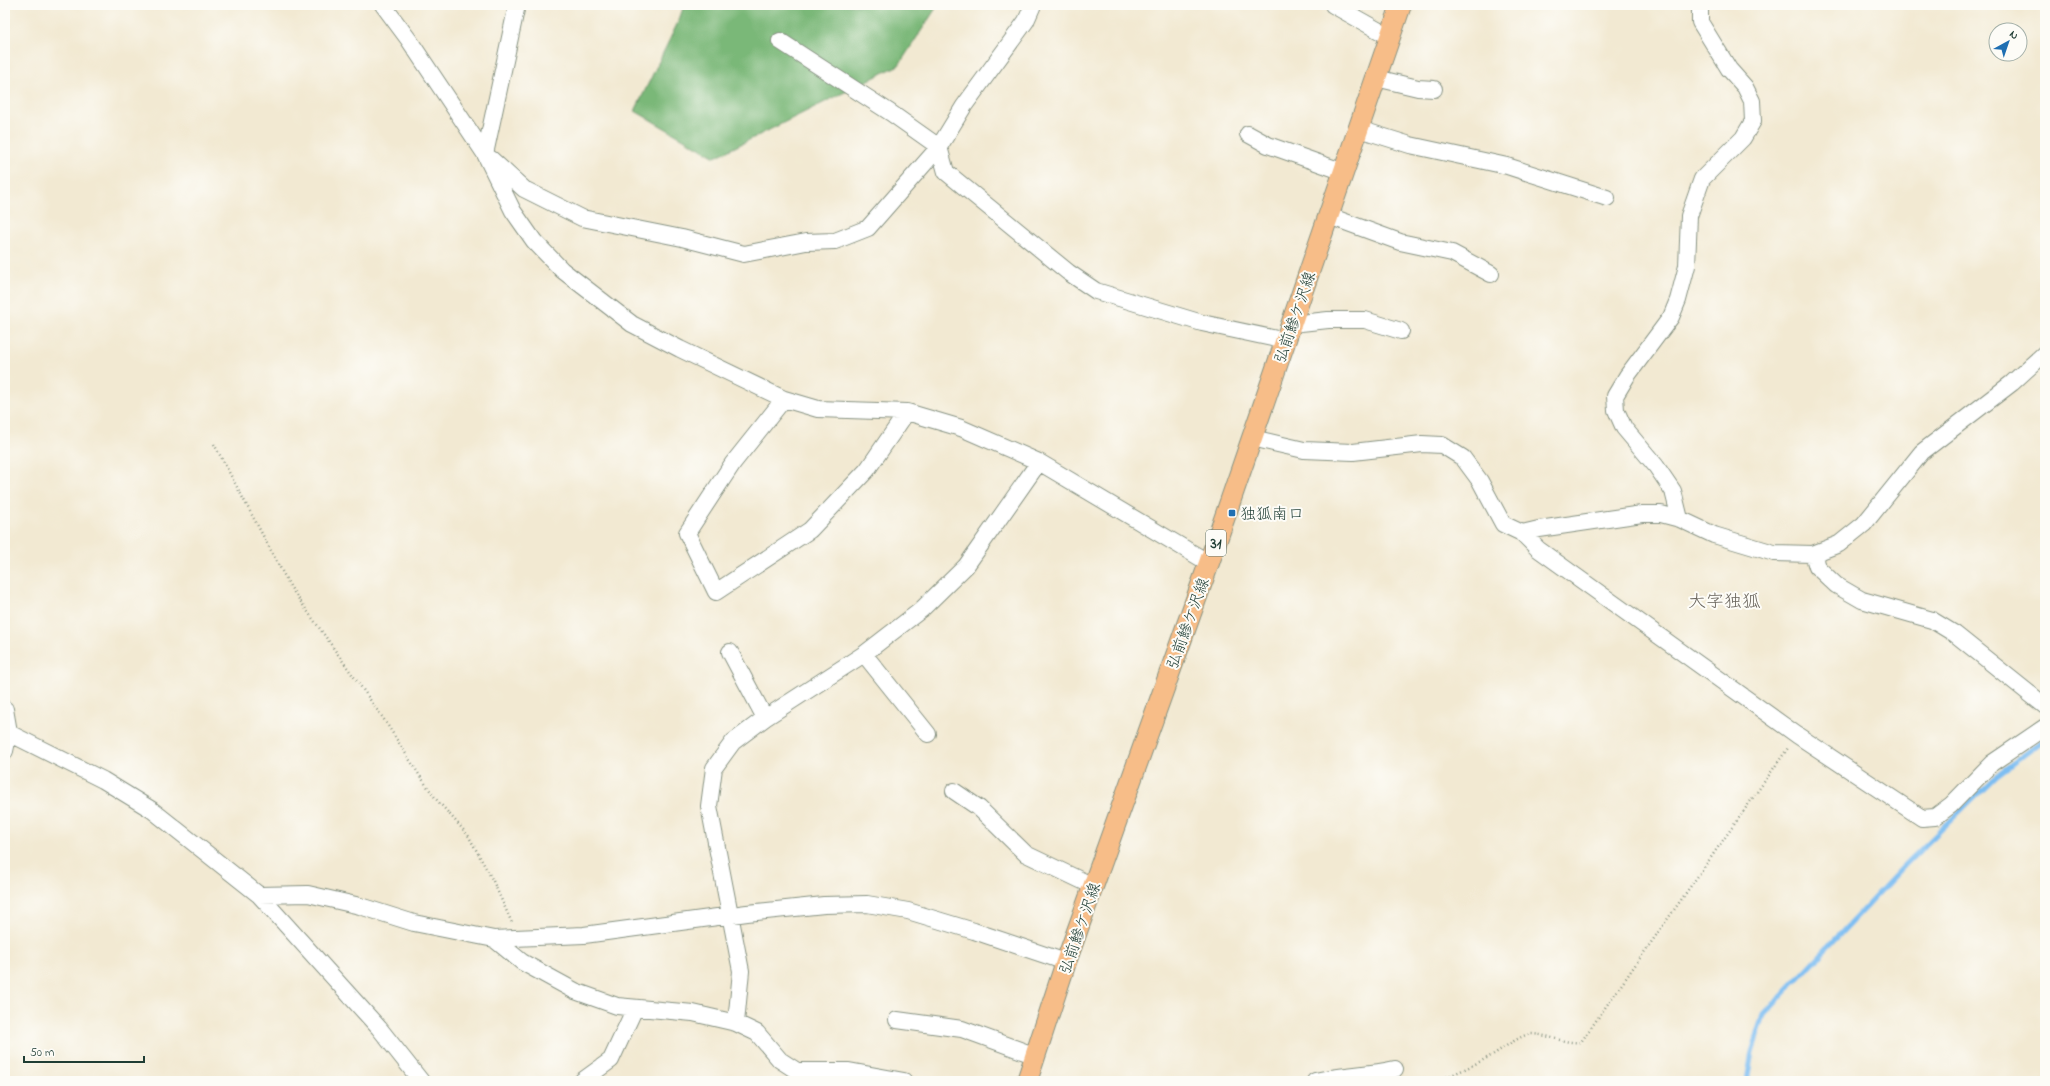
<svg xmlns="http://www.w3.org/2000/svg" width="2050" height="1086" font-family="'Indie Flower','Klee One',sans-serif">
	<rect width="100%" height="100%" fill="#fdfcf7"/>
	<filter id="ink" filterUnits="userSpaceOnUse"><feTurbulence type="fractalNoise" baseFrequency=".025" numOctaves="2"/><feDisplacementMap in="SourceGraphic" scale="8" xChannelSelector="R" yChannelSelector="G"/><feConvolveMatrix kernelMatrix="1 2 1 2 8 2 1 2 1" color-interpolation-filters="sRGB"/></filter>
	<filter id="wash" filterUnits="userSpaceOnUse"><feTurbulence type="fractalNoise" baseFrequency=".012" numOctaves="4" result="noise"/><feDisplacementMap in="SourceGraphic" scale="16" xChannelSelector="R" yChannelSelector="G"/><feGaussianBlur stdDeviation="0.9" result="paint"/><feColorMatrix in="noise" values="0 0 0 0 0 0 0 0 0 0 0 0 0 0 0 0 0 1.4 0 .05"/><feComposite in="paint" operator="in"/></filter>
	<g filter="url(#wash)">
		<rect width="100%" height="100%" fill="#f2e9d2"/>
		<path fill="#7ab878" stroke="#4c7a56" d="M 684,5 L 938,5 L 899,65 L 715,157 L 635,111 L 679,20 Z"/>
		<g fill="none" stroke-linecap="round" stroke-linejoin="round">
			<path stroke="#7dbef2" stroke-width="5" d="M 1747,1081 L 1752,1052 L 1764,1015 L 1905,865 L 1997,775 L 2045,739"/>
		</g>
	</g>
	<g filter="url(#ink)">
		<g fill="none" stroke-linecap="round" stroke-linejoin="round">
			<g stroke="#889383" stroke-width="18">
				<path id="minor" d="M 383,5 L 409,40 L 485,154 L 513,211 L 534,241 L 562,270 L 632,324 L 680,349 L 784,399 L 818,409 L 907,412 L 961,428 L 1039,462 L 1209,563
					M 1333,5 L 1390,37
					M 780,41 L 891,113 L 939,147 L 946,172 L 1068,272 L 1096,291 L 1202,323 L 1286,341
					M 1376,78 L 1418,88 L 1434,89
					M 1359,129 L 1410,145 L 1507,166 L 1607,198
					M 1248,134 L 1268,145 L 1344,172
					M 485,154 L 517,5
					M 491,159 L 524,189 L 582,218 L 682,238 L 744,254 L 806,242 L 835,241 L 868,228 L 939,147 L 964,106 L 1026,21 L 1033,5
					M 1329,216 L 1400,242 L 1452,253 L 1491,274
					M 1292,324 L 1328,320 L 1365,320 L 1401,331
					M 784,399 L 733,463 L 687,533 L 716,592 L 810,530 L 867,470 L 907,412
					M 1252,438 L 1304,450 L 1353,452 L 1422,444 L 1442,445 L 1463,458 L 1480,481 L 1503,524 L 1522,533 L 1539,529 L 1642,514 L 1661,514 L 1680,519 L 1714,535 L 1774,553 L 1813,554 L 1839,544 L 1864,524 L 1922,452 L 2012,383 L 2045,353
					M 1680,519 L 1673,491 L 1656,466 L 1624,428 L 1616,410 L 1615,396 L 1627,376 L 1671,317 L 1678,300 L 1687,266 L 1689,216 L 1702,179 L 1743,138 L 1753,121 L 1752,101 L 1745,87 L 1729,69 L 1700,22 L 1700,5
					M 1522,533 L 1538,549 L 1797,735 L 1922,818 L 1935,817 L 1951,805 L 1992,763 L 2045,727
					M 1813,554 L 1817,567 L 1836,585 L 1862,600 L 1932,620 L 1955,634 L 2045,706
					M 730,652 L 765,718
					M 864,654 L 928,734
					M 5,709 L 9,732 L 5,751
					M 5,731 L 103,780 L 152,810 L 259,895 L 379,1028 L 421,1081
					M 954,791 L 979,808 L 1026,854 L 1093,886
					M 259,895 L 308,894 L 360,906 L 414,923 L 494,939 L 584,935 L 747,913 L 824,905 L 867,904 L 908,911 L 974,931 L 1066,962
					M 494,939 L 522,962 L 575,991 L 617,1006 L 693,1013 L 736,1023 L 757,1033 L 780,1060 L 797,1071 L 849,1071 L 904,1081
					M 897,1020 L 962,1029 L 1036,1056
					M 736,1023 L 741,971 L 709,806 L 714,768 L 733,742 L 765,718 L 864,654 L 921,610 L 966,566 L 1039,462
					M 582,1081 L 611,1060 L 635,1008
					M 1315,1081 C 1341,1075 1368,1075 1395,1069"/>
			</g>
			<g stroke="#889383" stroke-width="22">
				<path id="major" d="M 1027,1081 L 1066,962 L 1209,563 L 1401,5"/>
			</g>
			<path stroke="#889383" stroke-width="2.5" stroke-dasharray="1 3" stroke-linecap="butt" d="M 214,444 L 291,588 L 383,718 L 420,776 L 436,799 L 468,835 L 493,881 L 512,923
				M 1435,1081 C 1454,1075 1471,1066 1489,1057 C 1498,1052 1520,1035 1530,1034 C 1548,1034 1563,1044 1581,1042 L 1788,748
				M 2038,1081 L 2045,1074"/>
			<use href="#minor" stroke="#fff" stroke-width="16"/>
			<use href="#major" stroke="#f7bd88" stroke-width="20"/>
		</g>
	</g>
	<rect fill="#1f6fb2" stroke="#fdfcf7" stroke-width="1.5" x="1228" y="509" width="8" height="8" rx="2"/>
	<g text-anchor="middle" stroke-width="4" stroke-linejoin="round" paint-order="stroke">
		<rect fill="#fdfcf7" stroke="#62766e" stroke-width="1" x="1206" y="530" width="20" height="26" rx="3"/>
		<g font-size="15" font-weight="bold" fill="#1f3d34">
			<text x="1216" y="548">31</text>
		</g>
		<g font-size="16" fill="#1f3d34" stroke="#fdfcf7">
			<text transform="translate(1294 317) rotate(-71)" y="6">弘前鰺ケ沢線</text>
			<text transform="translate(1187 623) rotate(-70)" y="6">弘前鰺ケ沢線</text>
			<text transform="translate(1079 928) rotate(-71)" y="6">弘前鰺ケ沢線</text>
		</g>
		<g font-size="16" fill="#1f3d34" stroke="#fdfcf7" text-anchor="start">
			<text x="1240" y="519">独狐南口</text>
		</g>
		<g font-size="18" fill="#68635b" stroke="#fdfcf7">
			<text x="1724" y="607">大字独狐</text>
		</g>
	</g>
	<rect width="2050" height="1086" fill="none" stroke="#fdfcf7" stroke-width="20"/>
	<g transform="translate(2008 42) rotate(40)"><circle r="19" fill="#fdfcf7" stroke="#a4b0a9"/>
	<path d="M0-3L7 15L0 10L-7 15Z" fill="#1f6fb2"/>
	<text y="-6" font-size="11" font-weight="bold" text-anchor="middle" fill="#1f3d34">N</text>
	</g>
	<path d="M24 1056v6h120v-6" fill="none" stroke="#1f3d34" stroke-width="2"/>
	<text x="30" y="1056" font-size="12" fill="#1f3d34" stroke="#fdfcf7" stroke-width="3" paint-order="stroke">50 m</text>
</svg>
